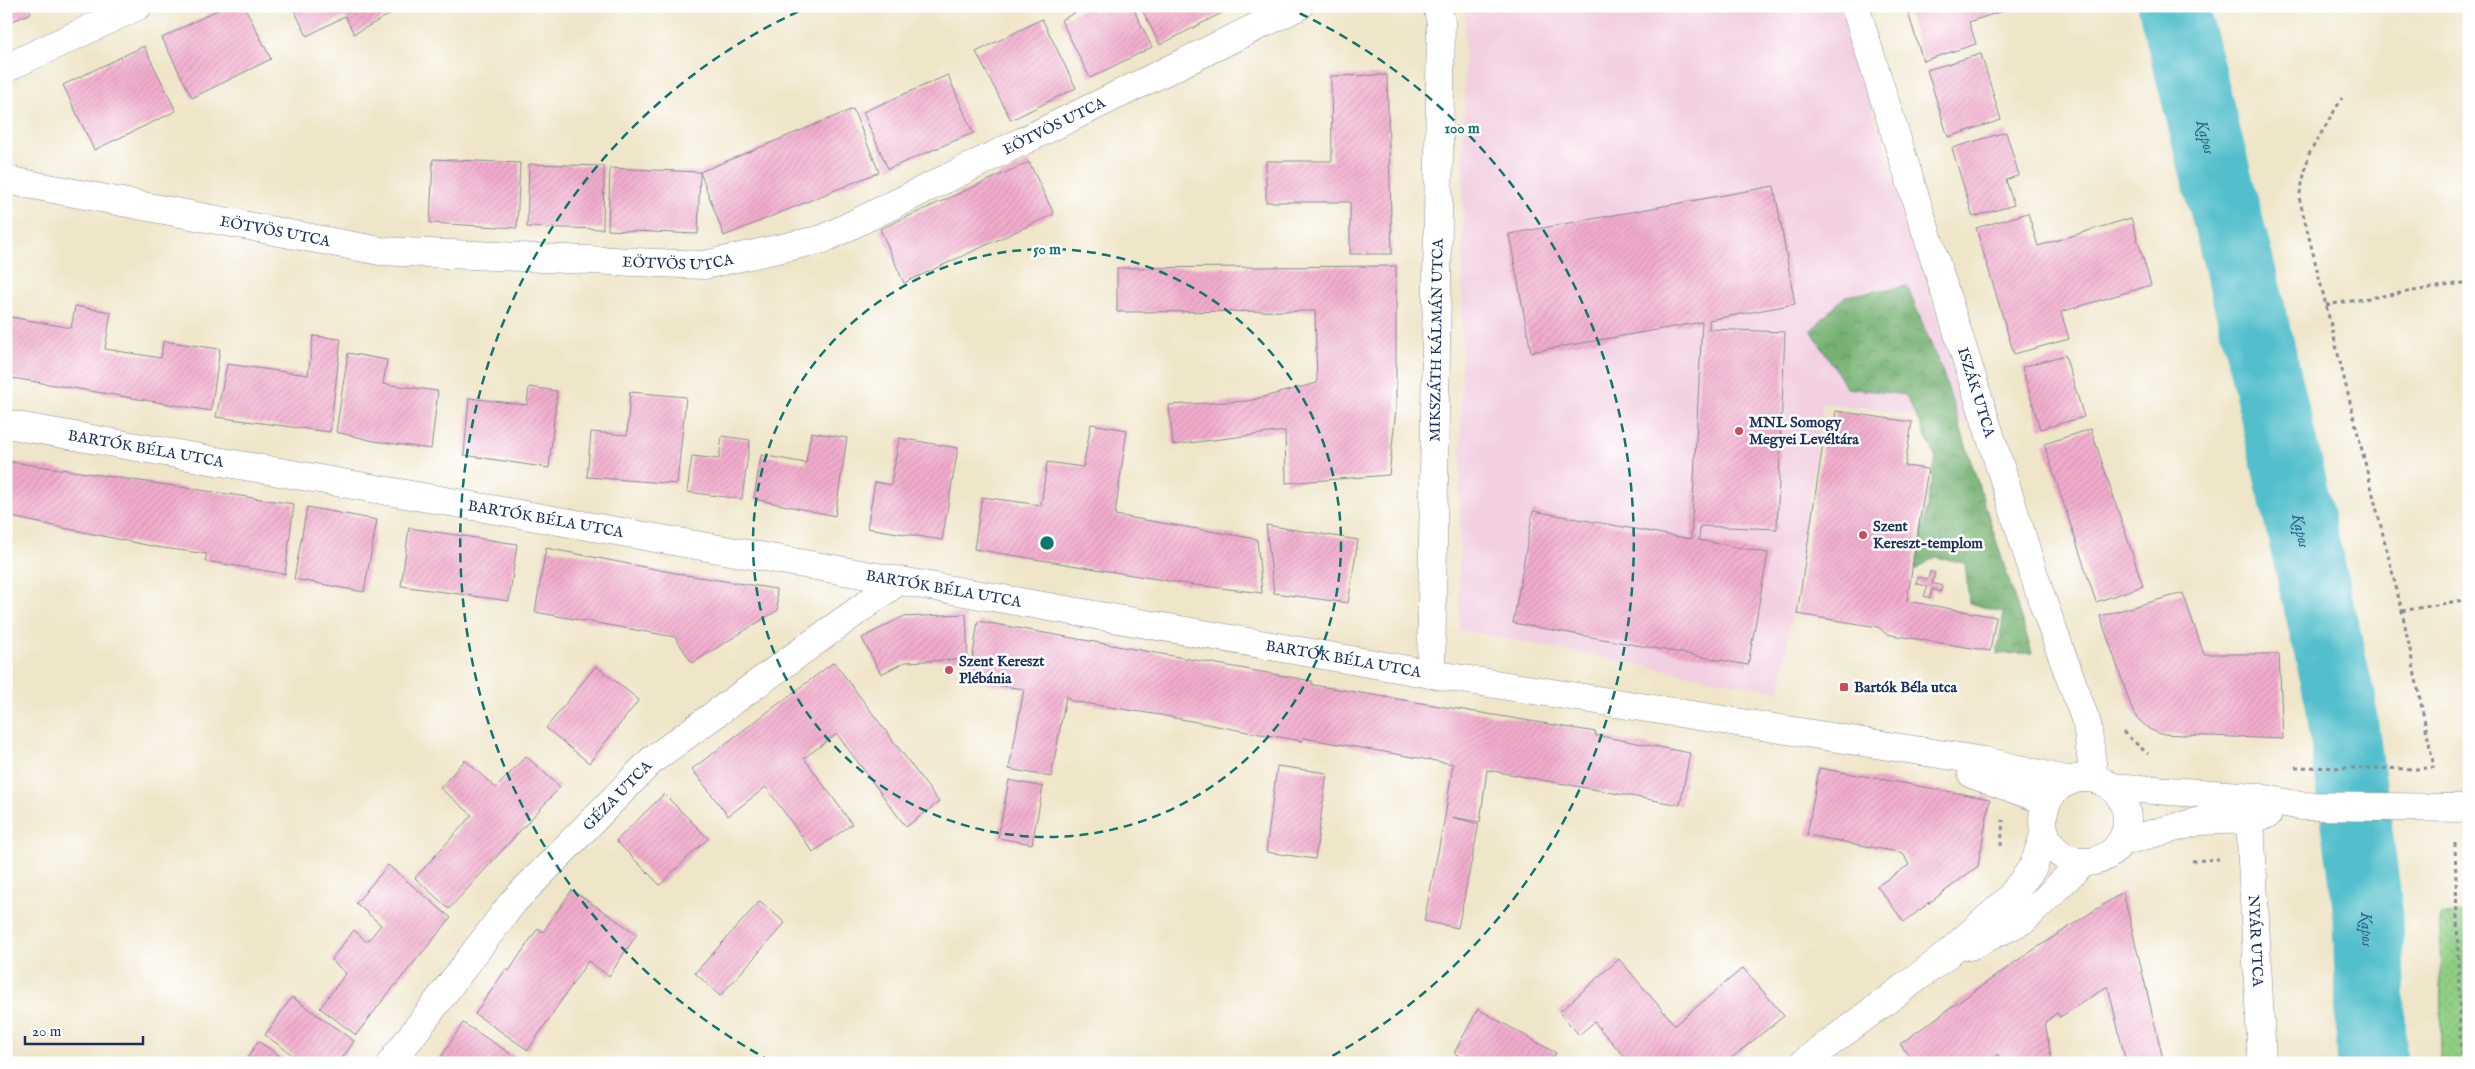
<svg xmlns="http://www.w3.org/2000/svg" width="2475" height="1069" font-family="'IM FELL English',serif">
	<defs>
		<pattern id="grass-dots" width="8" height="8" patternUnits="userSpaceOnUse" patternTransform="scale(1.25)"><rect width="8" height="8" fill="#90ce83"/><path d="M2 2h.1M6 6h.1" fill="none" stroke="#7cb174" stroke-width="1.8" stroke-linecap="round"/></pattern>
		<pattern id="forest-crowns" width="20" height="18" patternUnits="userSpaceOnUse" patternTransform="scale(1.25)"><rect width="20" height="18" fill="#74b171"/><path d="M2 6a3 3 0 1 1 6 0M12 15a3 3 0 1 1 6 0" fill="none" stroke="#5e9060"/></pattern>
		<pattern id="building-hatch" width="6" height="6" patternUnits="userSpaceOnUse" patternTransform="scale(1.25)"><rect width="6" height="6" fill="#f2accc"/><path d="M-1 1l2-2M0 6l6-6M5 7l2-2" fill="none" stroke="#cf94b2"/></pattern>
	</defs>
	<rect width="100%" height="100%" fill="#fff"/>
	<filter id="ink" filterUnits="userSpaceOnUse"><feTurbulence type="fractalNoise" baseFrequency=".02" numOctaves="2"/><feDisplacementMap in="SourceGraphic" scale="10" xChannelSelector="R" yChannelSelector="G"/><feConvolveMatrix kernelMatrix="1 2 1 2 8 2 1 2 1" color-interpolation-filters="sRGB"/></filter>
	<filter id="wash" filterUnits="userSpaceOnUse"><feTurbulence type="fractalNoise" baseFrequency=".0096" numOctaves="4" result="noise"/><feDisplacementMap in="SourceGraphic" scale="20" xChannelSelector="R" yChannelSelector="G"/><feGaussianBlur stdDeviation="1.12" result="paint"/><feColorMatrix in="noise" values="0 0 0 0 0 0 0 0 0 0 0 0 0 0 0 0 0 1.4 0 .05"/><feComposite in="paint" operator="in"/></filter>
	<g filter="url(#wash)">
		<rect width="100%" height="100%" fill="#efe5c8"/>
		<path fill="#f2cfe1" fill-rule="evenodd" d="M 1465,6 L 1841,6 L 1970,424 L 1823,402 L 1780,692 L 1459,630 ZM 1774,186 L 1795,304 L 1709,320 L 1709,329 L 1785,332 L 1777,529 L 1700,526 L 1699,540 L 1768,553 L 1748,665 L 1513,623 L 1533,511 L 1691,539 L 1702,322 L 1531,352 L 1509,234 Z"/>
		<path fill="url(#grass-dots)" stroke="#567e70" d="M 2469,911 L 2469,1063 L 2441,1063 L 2440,916 Z"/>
		<path fill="url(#forest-crowns)" stroke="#487068" d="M 1907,286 L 1943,373 L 2032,653 L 1997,654 L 2004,613 L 1969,603 L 1965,563 L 1935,557 L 1915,570 L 1936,458 L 1906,395 L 1847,388 L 1811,330 L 1845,296 Z"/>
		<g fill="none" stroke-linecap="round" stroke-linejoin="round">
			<path stroke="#53bfcc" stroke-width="70" id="s1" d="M 2173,6 L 2257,335 L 2340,699 L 2367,903 L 2372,1063"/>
		</g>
		<g id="blocks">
			<path fill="url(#building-hatch)" d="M 6,6 L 28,6 L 31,13 L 6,24 Z
				M 225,6 L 244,6 L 271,59 L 192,98 L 162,38 Z
				M 292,6 L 391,6 L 394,12 L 354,34 L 345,16 L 307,36 Z
				M 1088,6 L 1132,6 L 1152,47 L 1090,78 L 1061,20 Z
				M 1140,6 L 1235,6 L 1160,45 Z
				M 1906,6 L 2011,6 L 2012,8 L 1969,22 L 1976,44 L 1923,61 Z
				M 1042,19 L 1076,88 L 1011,120 L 976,52 Z
				M 144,46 L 176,111 L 94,150 L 63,85 Z
				M 1981,54 L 2001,120 L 1948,137 L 1927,70 Z
				M 948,75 L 973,133 L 888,169 L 863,112 Z
				M 1387,75 L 1392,254 L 1350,254 L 1350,202 L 1266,202 L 1266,161 L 1332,161 L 1331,76 Z
				M 853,109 L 879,172 L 724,236 L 700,172 L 698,234 L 608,230 L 610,168 L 700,172 Z
				M 2006,132 L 2019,175 L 2006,180 L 2014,205 L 1973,217 L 1952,148 Z
				M 433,159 L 520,163 L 517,228 L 430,223 Z
				M 1029,162 L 1054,214 L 904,283 L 880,229 Z
				M 529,164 L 604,166 L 603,229 L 527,227 Z
				M 1774,186 L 1795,304 L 1709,320 L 1709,329 L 1785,332 L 1777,529 L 1700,526 L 1699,540 L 1768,553 L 1748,665 L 1513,623 L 1533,511 L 1691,539 L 1702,322 L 1531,352 L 1509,234 Z
				M 2028,213 L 2038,246 L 2131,218 L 2151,285 L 2061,312 L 2069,339 L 2014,354 L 1976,228 Z
				M 1396,266 L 1396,409 L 1389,475 L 1286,483 L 1285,431 L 1173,445 L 1169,405 L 1248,401 L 1317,383 L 1315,311 L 1117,312 L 1117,268 Z
				M 75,306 L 111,312 L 105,349 L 161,358 L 163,341 L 220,349 L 211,411 L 6,377 L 6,316 L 71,328 Z
				M 313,336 L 341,339 L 330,432 L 216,417 L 227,364 L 308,375 Z
				M 348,353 L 387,360 L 383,384 L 438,391 L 431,449 L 374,441 L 336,432 Z
				M 2065,355 L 2084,417 L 2040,429 L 2022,367 Z
				M 529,387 L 557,391 L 549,468 L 464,455 L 469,398 L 527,405 Z
				M 630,392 L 686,397 L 677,484 L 587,477 L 591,432 L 627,435 Z
				M 1836,411 L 1912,422 L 1905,466 L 1928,469 L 1907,601 L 1996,617 L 1990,651 L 1886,634 L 1878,627 L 1797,614 L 1823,444 L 1831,445 Z
				M 1091,424 L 1127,430 L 1115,515 L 1257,539 L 1262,593 L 1187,584 L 974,549 L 982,497 L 1041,505 L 1047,462 L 1083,467 Z
				M 2091,429 L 2143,586 L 2096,602 L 2044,444 Z
				M 811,432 L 847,438 L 835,516 L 754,499 L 761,455 L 806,463 Z
				M 722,436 L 750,440 L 742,499 L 687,492 L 692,456 L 719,459 Z
				M 899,438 L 958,448 L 942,540 L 867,528 L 875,482 L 891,485 Z
				M 6,461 L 294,504 L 285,574 L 205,561 L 207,554 L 156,547 L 6,516 Z
				M 307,507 L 377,520 L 364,592 L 294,579 Z
				M 1266,525 L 1358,540 L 1348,603 L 1274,593 Z
				M 409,528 L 517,544 L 509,601 L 401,586 Z
				M 546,548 L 686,575 L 776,589 L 778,610 L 692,663 L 675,637 L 535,612 Z
				M 1930,571 L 1935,573 L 1932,583 L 1942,586 L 1940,592 L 1932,589 L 1930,598 L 1924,596 L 1928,587 L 1916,583 L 1918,577 L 1928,579 Z
				M 2183,593 L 2204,654 L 2279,654 L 2283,739 L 2160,734 L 2149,729 L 2139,720 L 2132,709 L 2100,616 Z
				M 966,614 L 968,659 L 905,662 L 881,674 L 862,638 L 902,617 Z
				M 978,621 L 1312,681 L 1313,685 L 1596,732 L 1595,735 L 1690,753 L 1680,805 L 1487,770 L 1480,822 L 1451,817 L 1479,824 L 1458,928 L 1424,921 L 1445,817 L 1453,764 L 1304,738 L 1303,741 L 1248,732 L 1160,715 L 1071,701 L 1066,696 L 1051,777 L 1009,769 L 1024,689 L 969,681 Z
				M 834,662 L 939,802 L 906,827 L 837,734 L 804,758 L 852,824 L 813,852 L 766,787 L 728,816 L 692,769 Z
				M 596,666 L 639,700 L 589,763 L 546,728 Z
				M 526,756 L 560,787 L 449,909 L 415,878 L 472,815 L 440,788 L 465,760 L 496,788 Z
				M 1277,766 L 1327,773 L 1315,859 L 1266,852 Z
				M 1819,768 L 1990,799 L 1978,866 L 1904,922 L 1877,886 L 1909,865 L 1903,853 L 1807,835 Z
				M 1009,780 L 1043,787 L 1032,844 L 998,838 Z
				M 664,794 L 708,838 L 660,885 L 616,841 Z
				M 388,865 L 451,918 L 383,1000 L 356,1035 L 320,1008 L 346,973 L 331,960 L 354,930 L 367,942 L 381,925 L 356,903 Z
				M 572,890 L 637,934 L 609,976 L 588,961 L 528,1050 L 475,1014 L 506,969 L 509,971 L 538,928 L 543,932 Z
				M 2123,892 L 2164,1063 L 2126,1063 L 2108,986 L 2060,1017 L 2057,1013 L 2045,1022 L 2052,1063 L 2000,1063 L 1998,1054 L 1986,1063 L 1914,1063 L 1900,1044 L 2021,958 Z
				M 760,901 L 785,923 L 720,996 L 695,973 Z
				M 1619,959 L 1675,1025 L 1743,968 L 1784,1016 L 1725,1063 L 1630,1063 L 1594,1022 L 1579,1035 L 1559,1012 Z
				M 292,997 L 354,1041 L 339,1063 L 304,1063 L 265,1035 Z
				M 1478,1009 L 1556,1053 L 1551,1063 L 1471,1063 L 1454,1053 Z
				M 463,1023 L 522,1061 L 520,1063 L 437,1063 Z
				M 258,1041 L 290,1063 L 244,1063 Z"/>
		</g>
	</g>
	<g filter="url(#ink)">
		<use href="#blocks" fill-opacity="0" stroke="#858a93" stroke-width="1"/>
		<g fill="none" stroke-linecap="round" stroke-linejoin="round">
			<g stroke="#858a93" stroke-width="29">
				<g id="minor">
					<path id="s2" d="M 1855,6 L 2041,597 L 2087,724 L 2094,779"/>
					<path d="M 6,68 L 138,6"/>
					<path id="s3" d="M 6,180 L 380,251 L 704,265 L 823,239 L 1299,6"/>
					<path id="s4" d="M 6,424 L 1431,674 L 1984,761 L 2070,781"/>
					<path id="s5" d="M 1431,674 L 1441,22 L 1437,6"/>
					<path d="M 1972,774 L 2047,801"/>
					<circle cx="2085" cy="820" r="42"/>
					<path d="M 2111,787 L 2256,797 L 2301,806 L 2469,808"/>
					<path id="s6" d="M 2250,819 L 2262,1063"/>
					<path d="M 2121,842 L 2200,821 L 2250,819 L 2268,814"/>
					<path d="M 1970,946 L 2024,920 L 2082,863"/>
					<path id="s7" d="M 391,1063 L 513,902 L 652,760 L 897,582"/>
					<path d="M 1803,1063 L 1942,959 L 2009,899 L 2033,867 L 2045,833"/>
				</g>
			</g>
			<path stroke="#858a93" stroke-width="3" stroke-dasharray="4 4" stroke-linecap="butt" d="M 2326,305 L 2469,282
				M 2469,400 L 2466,423 L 2469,436
				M 2402,611 L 2469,599
				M 2123,732 L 2148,754
				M 2295,767 L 2419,769 L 2434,767 L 2402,611 L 2299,197 L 2309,154 L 2342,98
				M 2455,843 L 2461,1063
				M 2001,846 L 2003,820
				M 2192,861 L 2219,859"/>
			<use href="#minor" stroke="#fff" stroke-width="28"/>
		</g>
	</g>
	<g fill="none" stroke="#0f766e" stroke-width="2.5" stroke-dasharray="9 6">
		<circle cx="1047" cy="543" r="294"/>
		<path d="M771 1061A587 587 0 0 1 808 7M1286 7A587 587 0 0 1 1323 1061"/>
	</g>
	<g fill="#d1495b" stroke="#fff" stroke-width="2">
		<circle cx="1739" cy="431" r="5"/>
		<circle cx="1863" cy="535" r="5"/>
		<circle cx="949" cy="670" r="5"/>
		<rect x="1839" y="682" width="10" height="10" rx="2.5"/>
	</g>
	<g text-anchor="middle" stroke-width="5" stroke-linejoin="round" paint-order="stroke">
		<g font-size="15" fill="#1b2f5e" stroke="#fff">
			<text dy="5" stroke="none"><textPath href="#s3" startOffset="1084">EÖTVÖS UTCA</textPath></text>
			<text dy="5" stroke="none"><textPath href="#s3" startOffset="274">EÖTVÖS UTCA</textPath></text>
			<text dy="5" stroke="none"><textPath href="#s3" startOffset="679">EÖTVÖS UTCA</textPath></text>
			<text dy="5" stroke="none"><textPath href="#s5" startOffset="334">MIKSZÁTH KÁLMÁN UTCA</textPath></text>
			<text dy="5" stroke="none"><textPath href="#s2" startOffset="405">ISZÁK UTCA</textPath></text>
			<text dy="5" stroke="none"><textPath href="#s4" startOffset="142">BARTÓK BÉLA UTCA</textPath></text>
			<text dy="5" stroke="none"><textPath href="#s4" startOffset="548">BARTÓK BÉLA UTCA</textPath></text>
			<text dy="5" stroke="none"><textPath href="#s4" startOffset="952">BARTÓK BÉLA UTCA</textPath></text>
			<text dy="5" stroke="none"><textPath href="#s4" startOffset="1358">BARTÓK BÉLA UTCA</textPath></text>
			<text dy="5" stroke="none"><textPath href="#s7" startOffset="351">GÉZA UTCA</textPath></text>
			<text dy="5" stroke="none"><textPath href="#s6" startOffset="122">NYÁR UTCA</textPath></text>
		</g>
		<g font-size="15" font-weight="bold" fill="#1b2f5e" stroke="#fff" text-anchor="start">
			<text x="1749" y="427">MNL Somogy<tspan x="1749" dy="17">Megyei Levéltára</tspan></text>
			<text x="1873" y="531">Szent<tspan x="1873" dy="17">Kereszt-templom</tspan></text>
			<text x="959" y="666">Szent Kereszt<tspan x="959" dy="17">Plébánia</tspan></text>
			<text x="1854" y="692">Bartók Béla utca</text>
		</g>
		<g font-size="16" font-style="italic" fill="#2f6184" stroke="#fff">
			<text dy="6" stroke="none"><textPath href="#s1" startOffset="135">Kapos</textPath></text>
			<text dy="6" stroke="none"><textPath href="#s1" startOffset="540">Kapos</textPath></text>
			<text dy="6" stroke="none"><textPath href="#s1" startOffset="945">Kapos</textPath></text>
		</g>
	</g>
	<circle cx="1047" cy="543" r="8" fill="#0f766e" stroke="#fff" stroke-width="2.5"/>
	<g font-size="15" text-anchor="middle" font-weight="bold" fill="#0f766e" stroke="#fff" stroke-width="5" stroke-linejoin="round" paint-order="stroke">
		<text x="1462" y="133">100 m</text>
		<text x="1047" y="254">50 m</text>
	</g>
	<rect width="2475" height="1069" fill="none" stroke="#fff" stroke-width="25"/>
	<path d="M25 1036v8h118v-8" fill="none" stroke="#1b2f5e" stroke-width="2.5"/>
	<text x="32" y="1036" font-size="15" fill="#1b2f5e" stroke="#ffffff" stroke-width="4" paint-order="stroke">20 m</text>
</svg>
